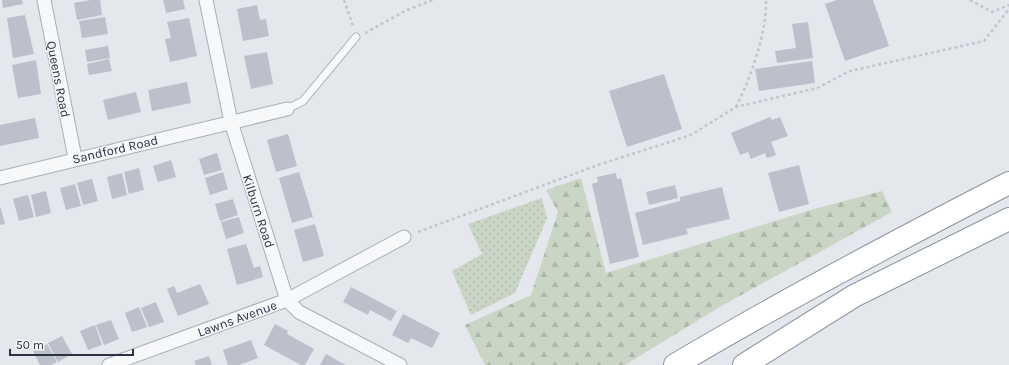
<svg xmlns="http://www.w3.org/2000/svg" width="1009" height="365" font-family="Karla,sans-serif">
	<defs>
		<pattern id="green-dots" width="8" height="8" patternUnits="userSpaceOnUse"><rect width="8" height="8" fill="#c9d6c5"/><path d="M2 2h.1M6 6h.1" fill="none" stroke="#adb8ab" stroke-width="1.8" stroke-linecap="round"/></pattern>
		<pattern id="forest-firs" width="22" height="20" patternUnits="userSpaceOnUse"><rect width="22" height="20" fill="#c9d6c5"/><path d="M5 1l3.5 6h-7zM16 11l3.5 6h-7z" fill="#adb8ab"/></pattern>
	</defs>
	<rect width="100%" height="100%" fill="#e4e7ec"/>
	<path fill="url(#green-dots)" d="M 542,198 L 547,218 L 515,293 L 471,315 L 452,271 L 482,254 L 468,224 Z"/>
	<path fill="url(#forest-firs)" d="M 581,178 L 606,273 L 814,209 L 882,191 L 892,212 L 718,308 L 625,365 L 485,365 L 465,325 L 531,295 L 558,212 L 546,190 Z"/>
	<path fill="#bbc0ca" d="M 2,0 L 22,0 L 23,4 L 3,8 Z
		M 91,0 L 100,0 L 102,15 L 77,20 L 74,3 Z
		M 163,0 L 183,0 L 185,9 L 166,13 Z
		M 837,0 L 873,0 L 889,46 L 845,61 L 825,4 Z
		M 257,5 L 260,20 L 266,19 L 269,36 L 243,41 L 237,9 Z
		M 25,15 L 34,54 L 13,58 L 7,18 Z
		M 105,17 L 108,34 L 82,38 L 79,21 Z
		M 189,18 L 197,56 L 170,62 L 165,39 L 171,38 L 167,22 Z
		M 808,22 L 813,58 L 777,63 L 775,51 L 796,48 L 792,24 Z
		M 108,46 L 110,58 L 87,62 L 85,50 Z
		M 267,52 L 273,84 L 251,89 L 244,56 Z
		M 109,59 L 112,71 L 89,75 L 87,64 Z
		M 36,60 L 41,94 L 18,98 L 12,65 Z
		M 812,61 L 815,83 L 759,91 L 755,69 Z
		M 664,74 L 682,129 L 627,147 L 609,91 Z
		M 187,82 L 191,103 L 152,111 L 148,90 Z
		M 136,92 L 141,112 L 108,120 L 103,100 Z
		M 770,117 L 772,120 L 780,117 L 788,136 L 771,142 L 776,155 L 767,158 L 765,153 L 751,159 L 748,152 L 740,155 L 731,133 Z
		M 35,118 L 39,138 L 0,146 L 0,125 Z
		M 288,134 L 297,166 L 276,172 L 267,140 Z
		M 217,153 L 222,170 L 204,175 L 199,159 Z
		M 171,160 L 176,177 L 158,182 L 153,166 Z
		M 799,165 L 809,204 L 779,212 L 768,173 Z
		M 139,168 L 144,190 L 129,194 L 124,172 Z
		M 223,172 L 228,189 L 210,195 L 205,178 Z
		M 299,172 L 313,217 L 292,223 L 279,178 Z
		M 122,173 L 127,195 L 112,199 L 107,177 Z
		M 616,173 L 617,179 L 621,178 L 639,257 L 610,264 L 592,184 L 598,182 L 597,177 Z
		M 92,179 L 98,201 L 83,205 L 77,183 Z
		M 75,184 L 81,206 L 66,210 L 60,188 Z
		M 675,185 L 678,198 L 649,205 L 646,192 Z
		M 722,187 L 730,219 L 686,229 L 688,234 L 643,245 L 635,213 L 680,201 L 680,197 Z
		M 46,191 L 51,213 L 36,217 L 31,195 Z
		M 28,195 L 34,217 L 19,221 L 13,199 Z
		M 233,199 L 238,215 L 220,221 L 215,204 Z
		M 0,206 L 5,224 L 0,225 Z
		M 239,217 L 244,233 L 226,239 L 221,222 Z
		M 315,224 L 324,256 L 303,262 L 294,230 Z
		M 246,244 L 254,268 L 260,266 L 263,277 L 237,285 L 227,249 Z
		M 200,284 L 209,304 L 178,316 L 167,289 L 174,286 L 177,293 Z
		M 351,287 L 397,311 L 391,321 L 370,310 L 368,315 L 343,302 Z
		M 156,302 L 164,322 L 149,327 L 141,308 Z
		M 139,307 L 147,327 L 132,332 L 125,313 Z
		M 403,314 L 440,333 L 432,348 L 411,338 L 408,343 L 392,335 Z
		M 111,320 L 119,339 L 104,345 L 96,325 Z
		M 275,324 L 288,331 L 287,334 L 314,349 L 305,365 L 301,365 L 264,345 Z
		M 95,325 L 102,345 L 88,350 L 80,331 Z
		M 62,336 L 72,354 L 58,362 L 48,343 Z
		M 251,340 L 258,358 L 239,365 L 228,365 L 223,350 Z
		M 47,344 L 57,362 L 51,365 L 40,365 L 33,351 Z
		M 326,354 L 340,362 L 346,365 L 320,365 Z
		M 209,356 L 212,365 L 196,365 L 194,361 Z"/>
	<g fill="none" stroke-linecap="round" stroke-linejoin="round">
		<g stroke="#a9aeb7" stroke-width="9">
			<path id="lane" d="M 287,109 L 303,101 L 356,37"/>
		</g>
		<g stroke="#a9aeb7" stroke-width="15">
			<path id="street" d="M 44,0 L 75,158
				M 206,0 L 231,122 L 287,300 L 299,312 L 400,365
				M 0,178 L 287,109
				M 109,365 L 287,300 L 404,237"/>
		</g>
		<g stroke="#8b94a3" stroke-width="24">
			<path id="highway" d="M 675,365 C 784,300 896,241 1009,183
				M 744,365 L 854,296 L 1009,219"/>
		</g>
		<path stroke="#c2c5cb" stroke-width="2.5" stroke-dasharray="3 3" stroke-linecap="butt" d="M 344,0 L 353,26
			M 970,0 L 992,12 L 1009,5
			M 365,33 L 407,10 L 433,0
			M 736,107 C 751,78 767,31 766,0
			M 418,232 L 598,165 L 691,135 L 736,107 L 817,88 L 850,71 L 984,41 L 1009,9"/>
		<use href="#lane" stroke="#f7f8fa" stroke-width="7"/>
		<use href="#street" stroke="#f7f8fa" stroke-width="13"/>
		<use href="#highway" stroke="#fff" stroke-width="22"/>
	</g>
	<g text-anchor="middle" stroke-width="3" stroke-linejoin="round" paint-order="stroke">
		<g font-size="13" fill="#2b3445" stroke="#f4f6f9">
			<text transform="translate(59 79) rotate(79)" y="5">Queens Road</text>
			<text transform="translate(115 149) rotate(-13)" y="5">Sandford Road</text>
			<text transform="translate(259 211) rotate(72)" y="5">Kilburn Road</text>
			<text transform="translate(237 318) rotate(-20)" y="5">Lawns Avenue</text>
		</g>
	</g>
	<path d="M10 349v6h123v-6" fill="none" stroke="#2b3445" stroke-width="2"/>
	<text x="16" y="349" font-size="12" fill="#2b3445" stroke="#f4f6f9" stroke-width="3" paint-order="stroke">50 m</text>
</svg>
